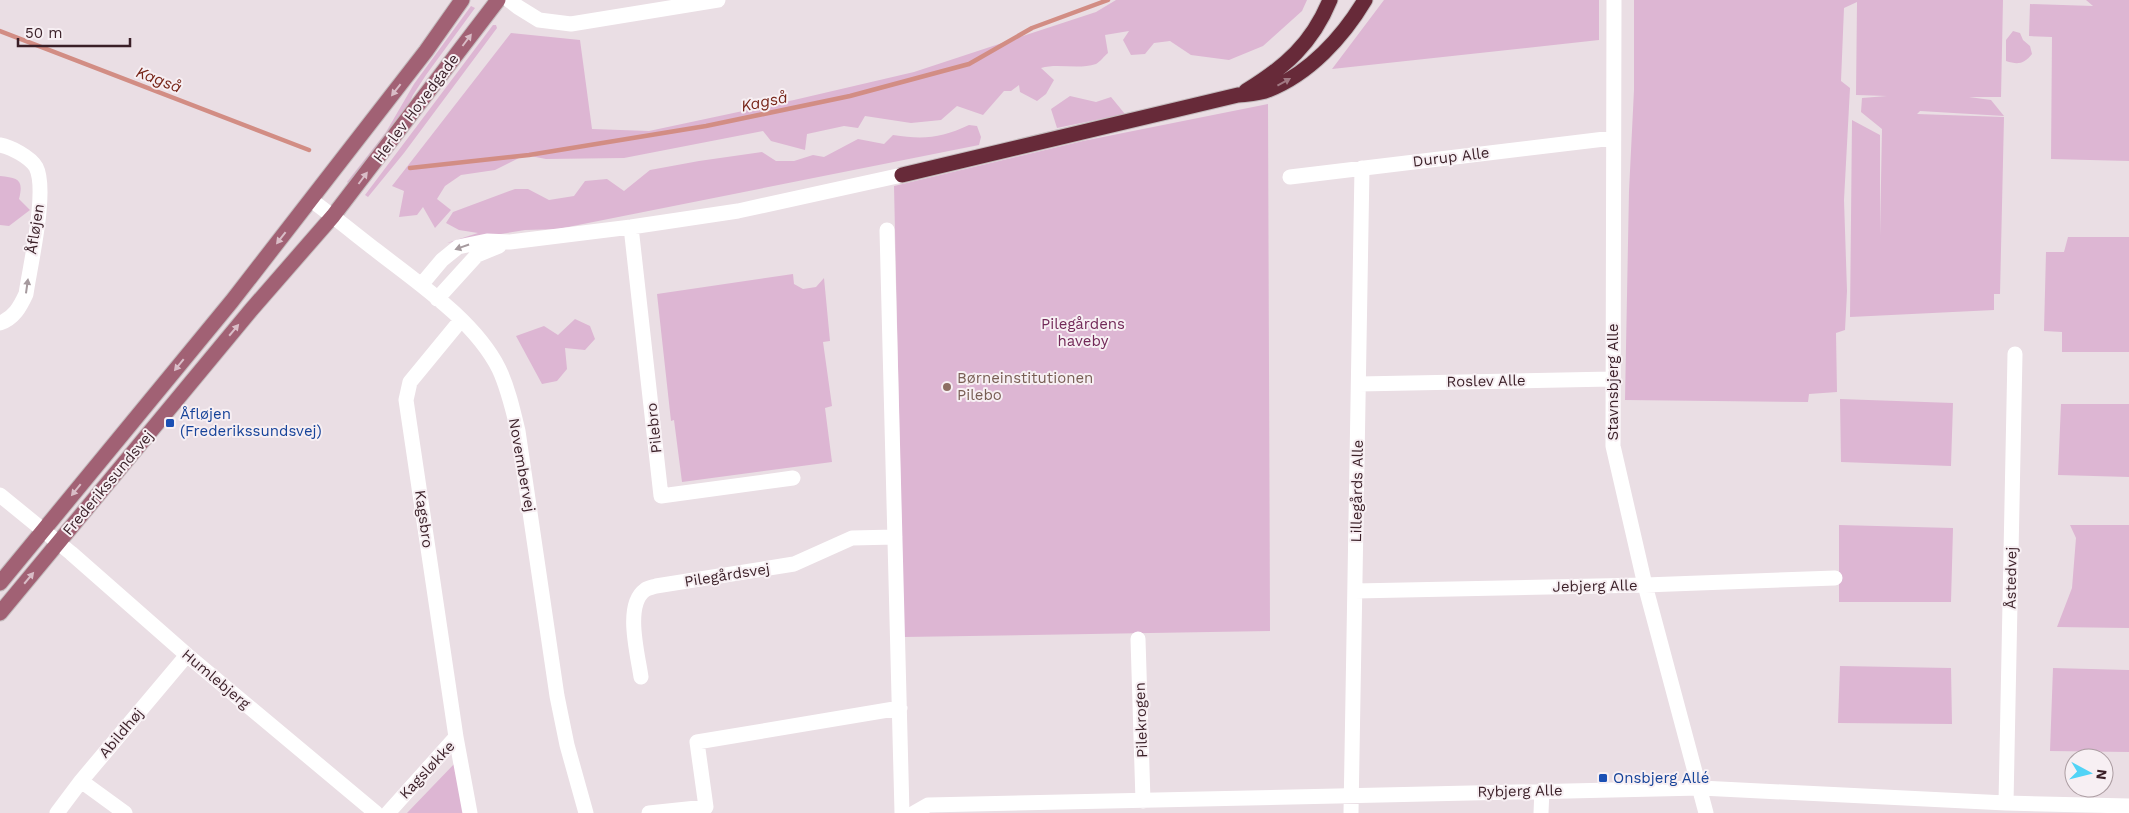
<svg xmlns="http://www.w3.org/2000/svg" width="2129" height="813" font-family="'Work Sans',sans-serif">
	<rect width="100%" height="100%" fill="#eadee4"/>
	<path fill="#ddb6d3" d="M 1116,0 L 1307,0 L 1302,11 L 1263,46 L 1229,60 L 1191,55 L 1170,41 L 1154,43 L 1145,54 L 1131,55 L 1123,40 L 1129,31 L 1105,35 L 1108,53 C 1104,56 1100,62 1096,64 C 1078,70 1058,63 1041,68 L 1054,80 L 1046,94 L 1037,101 L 1020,92 L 1019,85 L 1011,91 L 1004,91 L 983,115 L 957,106 L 941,120 L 911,123 L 865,116 L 858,128 L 844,126 L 807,134 L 805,150 L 771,141 L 763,131 L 624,158 L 546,159 L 525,155 L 495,170 L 461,175 L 445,186 L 437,199 L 451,210 L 435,228 L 423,207 L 417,215 L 399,217 L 404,191 L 392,186 L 511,33 L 580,40 L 592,129 L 649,131 L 794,100 L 914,72 L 1096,12 Z
		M 1384,0 L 1599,0 L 1599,40 L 1332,69 Z
		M 1634,0 L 2003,0 L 2001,97 L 1969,97 L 1991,100 L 2004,116 L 1920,111 L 1917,114 L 2004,117 L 2000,294 L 1994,294 L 1994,310 L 1850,317 L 1852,120 L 1880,135 L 1880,236 L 1882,129 L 1861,112 L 1862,98 L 1887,96 L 1856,95 L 1857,2 L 1844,8 L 1841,81 L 1850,88 L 1844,200 L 1847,291 L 1845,330 L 1836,333 L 1837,392 L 1809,394 L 1808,402 L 1625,400 L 1629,191 L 1634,90 Z
		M 2086,0 L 2129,0 L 2129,161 L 2051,159 L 2052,37 L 2029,36 L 2030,4 L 2093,6 Z
		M 471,6 L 475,8 L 426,75 L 413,95 L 399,125 L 351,185 L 347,182 L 386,132 L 414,84 Z
		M 493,25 L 496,25 L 497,28 L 404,153 L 368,197 L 365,195 Z
		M 2013,31 L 2020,33 L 2023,40 L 2030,46 L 2032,54 C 2024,64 2018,65 2006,61 L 2006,40 Z
		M 1070,96 L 1096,102 L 1111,97 L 1125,114 L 1057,128 L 1051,109 Z
		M 1268,104 L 1270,631 L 904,637 L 894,186 L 1083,141 Z
		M 969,125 L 977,126 L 981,137 L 979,145 L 558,229 L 525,230 L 447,243 L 478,233 L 459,230 L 446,223 L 453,212 L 515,189 L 528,189 L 549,200 L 574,196 L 585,181 L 607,179 L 624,191 L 650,170 L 699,161 L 762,152 L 776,161 L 794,161 L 813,155 L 824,157 L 858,139 L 884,144 L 893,135 C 924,140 941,138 969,125 Z
		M 0,176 C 18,178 24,179 19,199 L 30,210 L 9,226 L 0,225 Z
		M 2068,237 L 2129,237 L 2129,352 L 2062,352 L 2062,332 L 2044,331 L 2046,252 L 2064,252 Z
		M 793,274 L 794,284 L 803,289 L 816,287 L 824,278 L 830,341 L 823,342 L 832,406 L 825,408 L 832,462 L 682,482 L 674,420 L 671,421 L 657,294 Z
		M 575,319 L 590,326 L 595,339 L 585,350 L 565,348 L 567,369 L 557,381 L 542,384 L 516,336 L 544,326 L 558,335 Z
		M 1840,399 L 1953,403 L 1951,466 L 1841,462 Z
		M 2061,404 L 2129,404 L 2129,477 L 2058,475 Z
		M 1839,525 L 1953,528 L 1951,602 L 1839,602 Z
		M 2070,525 L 2129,525 L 2129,628 L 2057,627 L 2072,588 L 2076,538 Z
		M 1840,666 L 1951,668 L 1952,724 L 1838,723 Z
		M 2053,668 L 2129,670 L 2129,752 L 2050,751 Z
		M 456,762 L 465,813 L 407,813 Z"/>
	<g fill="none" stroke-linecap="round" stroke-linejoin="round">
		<path stroke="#d28d84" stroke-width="4.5" d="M 0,31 L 309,150
			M 410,168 L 529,155 L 706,126 L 850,96 L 969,64 L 1032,28 L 1108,0"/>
		<g stroke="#c4bcbe" stroke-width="17">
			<path id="major" d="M 0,583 L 232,301 L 426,51 L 462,0
				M 0,613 L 251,310 L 333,216 L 498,0"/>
		</g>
		<g stroke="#c4bcbe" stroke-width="17">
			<path id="highway" d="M 1246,91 C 1285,67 1312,44 1330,0
				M 902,175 L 1238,95 C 1247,94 1259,94 1268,90 C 1309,74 1343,37 1365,0"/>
		</g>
		<path stroke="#fff" stroke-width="15" d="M 509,0 L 518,7 L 539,20 L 571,24 L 718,0
			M 1614,0 L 1613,446 L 1645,585 L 1706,813
			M 0,145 C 11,147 30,157 36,167 C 48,190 30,266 26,294 C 20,307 14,318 0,323
			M 1290,177 L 1613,138
			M 311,200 C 333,216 355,234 377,251 C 418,283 475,321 499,369 C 508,388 513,410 518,431 L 557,696 L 567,745 L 586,813
			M 631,227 L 661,496 L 793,478
			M 887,230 L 902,813
			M 421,285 L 442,260 L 458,247 L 487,241 L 510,242 L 631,227 L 738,211 L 902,175
			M 437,299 L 477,255 L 499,246
			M 461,320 L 410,382 L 406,400 L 456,737 L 470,813
			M 1359,384 L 1612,379
			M 0,495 L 71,553 L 187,655 L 376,813
			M 1355,591 L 1645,585 L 1835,578
			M 1138,639 L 1143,801
			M 641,677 C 638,655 624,605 645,590 C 648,588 653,587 656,586 L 794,564 L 852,538 L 895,537
			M 81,781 L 125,813
			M 2006,803 L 2015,354
			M 57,813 L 81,781 L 187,655
			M 388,813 L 456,737
			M 649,813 L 706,807 L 697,742 L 900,708
			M 914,813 L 928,805 L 1701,788 L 2006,803 L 2129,806
			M 1351,813 L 1362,168
			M 1541,813 L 1542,790"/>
		<use href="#major" stroke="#a16174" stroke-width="15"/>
		<use href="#highway" stroke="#672a39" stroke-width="15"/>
	</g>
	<defs><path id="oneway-solid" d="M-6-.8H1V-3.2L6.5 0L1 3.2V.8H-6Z" transform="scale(1.25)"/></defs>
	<g fill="#d9bdc7">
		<use href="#oneway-solid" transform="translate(467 40) rotate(-53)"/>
		<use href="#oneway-solid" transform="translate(396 90) rotate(128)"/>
		<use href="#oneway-solid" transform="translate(363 178) rotate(-53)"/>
		<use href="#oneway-solid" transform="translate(281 238) rotate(128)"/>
		<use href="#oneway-solid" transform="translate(234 330) rotate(-50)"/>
		<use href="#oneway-solid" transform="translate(179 365) rotate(129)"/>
		<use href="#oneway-solid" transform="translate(76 490) rotate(129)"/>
		<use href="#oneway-solid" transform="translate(29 578) rotate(-50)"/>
	</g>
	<use fill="#a17983" href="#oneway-solid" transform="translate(1284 82) rotate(-29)"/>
	<g fill="#a69a9e">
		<use href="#oneway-solid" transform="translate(462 247) rotate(161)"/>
		<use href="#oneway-solid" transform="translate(27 286) rotate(-82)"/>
	</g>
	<circle fill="#8d6e63" stroke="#f7eff3" stroke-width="2" cx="947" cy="387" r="5"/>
	<g fill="#1a4fb4" stroke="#f7eff3" stroke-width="2">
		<rect x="165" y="418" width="10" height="10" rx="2.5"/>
		<rect x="1598" y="773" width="10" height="10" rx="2.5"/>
	</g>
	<g text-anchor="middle" stroke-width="4" stroke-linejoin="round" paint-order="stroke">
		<g font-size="15" fill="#3a1f27" stroke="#f7eff3">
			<text transform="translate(416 108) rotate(-53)" y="5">Herlev Hovedgade</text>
			<text transform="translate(1451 157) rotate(-7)" y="5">Durup Alle</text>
			<text transform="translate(35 229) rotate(-81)" y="5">Åfløjen</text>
			<text transform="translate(1486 381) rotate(-1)" y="5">Roslev Alle</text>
			<text transform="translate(1613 382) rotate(-90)" y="5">Stavnsbjerg Alle</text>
			<text transform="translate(654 428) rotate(-96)" y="5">Pilebro</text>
			<text transform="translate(522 465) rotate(80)" y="5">Novembervej</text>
			<text transform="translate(108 483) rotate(-50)" y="5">Frederikssundsvej</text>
			<text transform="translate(1357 491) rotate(-89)" y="5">Lillegårds Alle</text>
			<text transform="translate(424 519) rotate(82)" y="5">Kagsbro</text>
			<text transform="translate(727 575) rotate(-9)" y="5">Pilegårdsvej</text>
			<text transform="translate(2011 578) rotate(-89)" y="5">Åstedvej</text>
			<text transform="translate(1595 586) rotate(-1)" y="5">Jebjerg Alle</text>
			<text transform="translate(216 679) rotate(40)" y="5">Humlebjerg</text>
			<text transform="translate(1141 720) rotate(-92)" y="5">Pilekrogen</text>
			<text transform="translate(121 733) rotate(-50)" y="5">Abildhøj</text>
			<text transform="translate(427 770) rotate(-47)" y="5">Kagsløkke</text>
			<text transform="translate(1520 791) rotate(-1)" y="5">Rybjerg Alle</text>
		</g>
		<g font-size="15" fill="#722958" stroke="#f7eff3">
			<text x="1083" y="329">Pilegårdens<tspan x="1083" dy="17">haveby</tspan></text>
		</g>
		<g font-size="15" fill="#785e54" stroke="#f7eff3" text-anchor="start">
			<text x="957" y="383">Børneinstitutionen<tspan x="957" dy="17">Pilebo</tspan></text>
		</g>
		<g font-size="15" fill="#164399" stroke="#f7eff3" text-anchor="start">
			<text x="180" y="419">Åfløjen<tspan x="180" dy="17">(Frederikssundsvej)</tspan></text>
			<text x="1613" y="783">Onsbjerg Allé</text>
		</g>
		<g font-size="16" font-style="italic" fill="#772518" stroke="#f7eff3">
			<text transform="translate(159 79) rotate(21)" y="6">Kagså</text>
			<text transform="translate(764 101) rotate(-12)" y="6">Kagså</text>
		</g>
	</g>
	<g transform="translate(2089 773) rotate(97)"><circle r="24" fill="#f7eff3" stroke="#ab9ca1"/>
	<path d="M0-4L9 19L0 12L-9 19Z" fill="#51d3f6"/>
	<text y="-8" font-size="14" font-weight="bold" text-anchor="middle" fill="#3a1f27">N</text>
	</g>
	<path d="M18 38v8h112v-8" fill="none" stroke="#3a1f27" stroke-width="2.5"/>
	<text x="25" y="38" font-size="15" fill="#3a1f27" stroke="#f7eff3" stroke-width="4" paint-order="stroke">50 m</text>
</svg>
